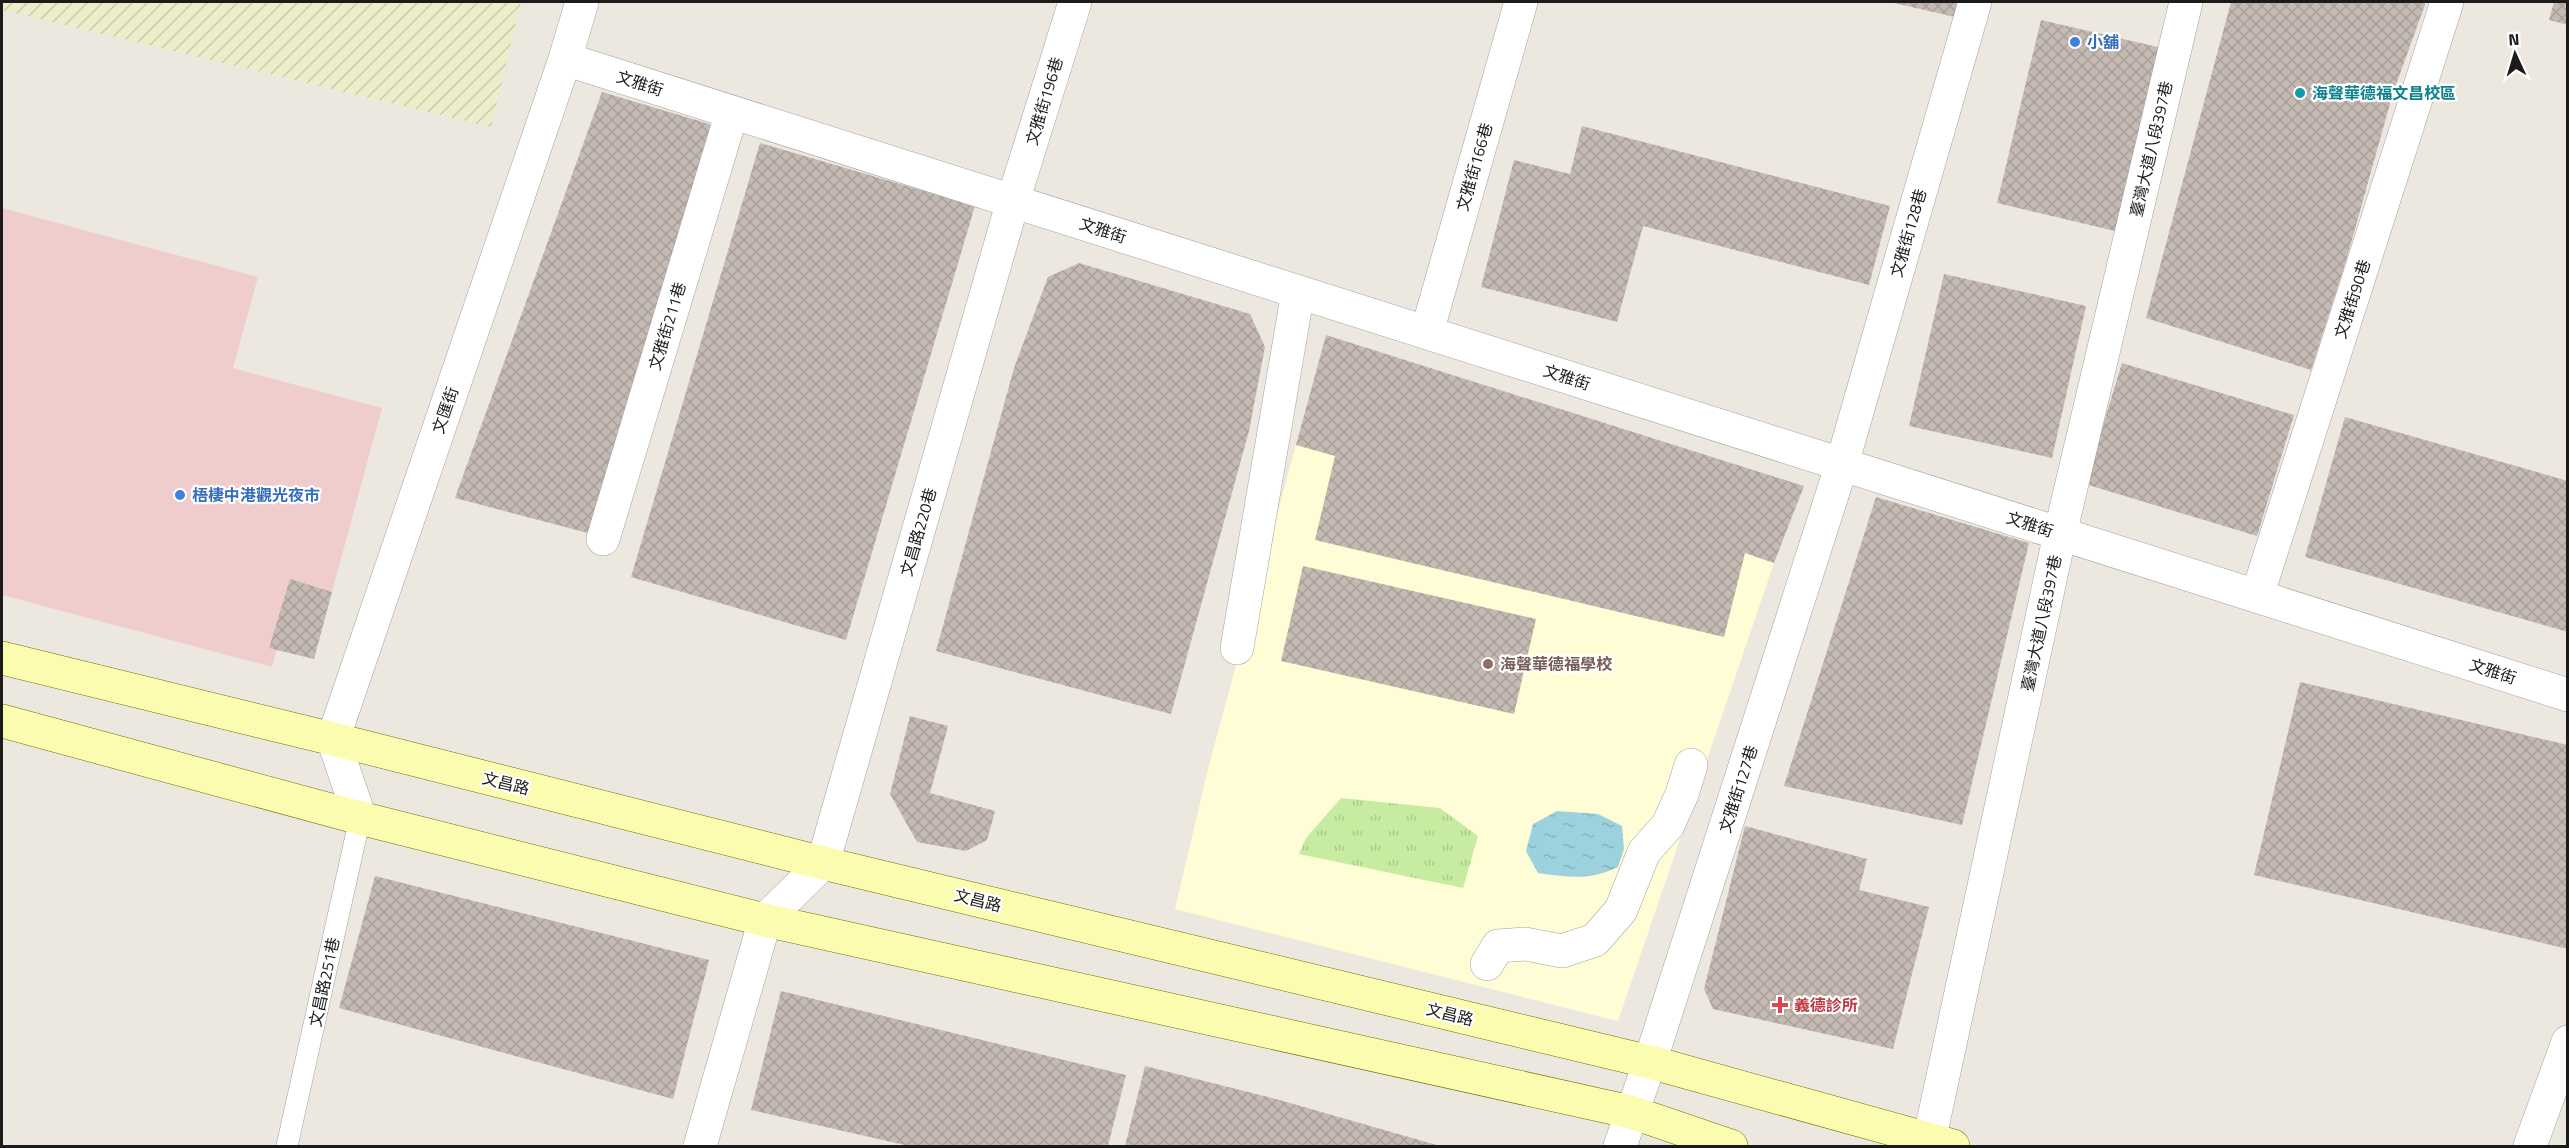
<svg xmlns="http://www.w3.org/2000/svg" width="2569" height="1148" font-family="'Titillium Web','Noto Sans TC',sans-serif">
	<defs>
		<pattern id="farmland-furrows" width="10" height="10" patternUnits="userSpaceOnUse" patternTransform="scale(1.5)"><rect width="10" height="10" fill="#ecedc9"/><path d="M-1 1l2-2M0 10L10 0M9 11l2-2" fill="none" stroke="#cacbac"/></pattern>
		<pattern id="grass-tufts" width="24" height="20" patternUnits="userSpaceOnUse" patternTransform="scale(1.5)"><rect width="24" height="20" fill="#c8eba2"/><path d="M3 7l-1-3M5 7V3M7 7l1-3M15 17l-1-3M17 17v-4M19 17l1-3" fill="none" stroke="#abc98b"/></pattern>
		<pattern id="water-ripples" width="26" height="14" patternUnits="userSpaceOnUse" patternTransform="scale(1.5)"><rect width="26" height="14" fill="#9dd1dd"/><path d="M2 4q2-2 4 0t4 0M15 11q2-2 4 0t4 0" fill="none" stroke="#87b3bd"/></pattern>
		<pattern id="building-cross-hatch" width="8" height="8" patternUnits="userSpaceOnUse" patternTransform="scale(1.5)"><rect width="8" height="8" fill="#c5bab3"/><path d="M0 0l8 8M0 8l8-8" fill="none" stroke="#a99f99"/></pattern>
	</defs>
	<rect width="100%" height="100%" fill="#ede8df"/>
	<path fill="#efcdcd" d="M 2,208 L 258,277 L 233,368 L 382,408 L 332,592 L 295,582 L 272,667 L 2,595 Z"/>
	<path fill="#fffdd6" d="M 1296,445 L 1745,553 L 1774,563 L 1618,1021 L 1175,909 L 1209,765 Z"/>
	<path fill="url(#farmland-furrows)" d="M 2,2 L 521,2 L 491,127 L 2,10 Z"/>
	<path fill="url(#grass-tufts)" d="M 1341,798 L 1440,808 L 1478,836 L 1463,888 L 1299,854 L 1306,838 Z"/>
	<path fill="url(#water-ripples)" d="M 1557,811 L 1598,814 L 1622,826 L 1624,849 L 1618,867 C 1589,881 1568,877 1538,873 L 1526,851 L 1533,824 Z"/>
	<path fill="url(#building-cross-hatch)" d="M 1890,2 L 1958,2 L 1955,17 Z
		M 2231,2 L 2426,2 L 2393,93 L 2346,261 L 2311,370 L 2146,318 Z
		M 2554,2 L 2568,2 L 2568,25 L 2549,20 Z
		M 2041,20 L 2162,48 L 2119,232 L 1997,203 Z
		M 602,92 L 716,126 L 588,533 L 455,498 Z
		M 1582,126 L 1890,206 L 1869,285 L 1643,226 L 1617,322 L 1481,287 L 1514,160 L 1570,174 Z
		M 760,143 L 975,206 L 846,640 L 631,577 Z
		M 1079,263 L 1250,314 L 1265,347 L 1249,431 L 1171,714 L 936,651 L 1014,368 L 1048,277 Z
		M 1944,274 L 2086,306 L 2052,458 L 1909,426 Z
		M 1326,335 L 1804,486 L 1774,563 L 1745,553 L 1724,637 L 1315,540 L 1335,456 L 1296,445 Z
		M 2122,363 L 2294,415 L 2257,536 L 2085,484 Z
		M 2345,417 L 2568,481 L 2568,632 L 2305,557 Z
		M 1876,497 L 2029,543 L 1962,825 L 1784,786 Z
		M 1303,566 L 1536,619 L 1514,714 L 1281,661 Z
		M 290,579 L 332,592 L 314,659 L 269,648 Z
		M 2300,682 L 2568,745 L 2568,949 L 2254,875 Z
		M 910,716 L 948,726 L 930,793 L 995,811 L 987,840 L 966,851 L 917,842 L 890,794 Z
		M 1745,826 L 1867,859 L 1859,890 L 1929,907 L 1893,1049 L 1713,1009 L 1704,989 Z
		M 375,876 L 709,960 L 673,1099 L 339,1008 Z
		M 781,991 L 1126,1075 L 1108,1146 L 909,1146 L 751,1110 Z
		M 1145,1066 L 1276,1099 L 1440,1146 L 1125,1146 Z"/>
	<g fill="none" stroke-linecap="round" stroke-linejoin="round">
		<g stroke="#a2a2a2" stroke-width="22">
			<path id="lane" d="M 287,1146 L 360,818"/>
		</g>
		<g stroke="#a2a2a2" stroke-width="34">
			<path id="street" d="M 565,59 L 2568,695
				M 1427,332 L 1521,2
				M 603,539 L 732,112
				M 2257,596 L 2447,2
				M 1237,648 L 1298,292
				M 360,818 L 333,739 L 565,59 L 582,2
				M 1487,964 L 1498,946 L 1525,944 L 1562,951 L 1595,940 L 1621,910 L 1644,852 L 1668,825 L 1682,794 L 1691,765
				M 1929,1141 L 2060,534 L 2186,2
				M 700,1146 L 765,920 L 823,863 L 1013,201 L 1075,2
				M 1620,1146 L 1650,1062 L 1842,464 L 1975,2
				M 2530,1146 L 2568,1042"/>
		</g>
		<g stroke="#6b7300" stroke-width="34">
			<path id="secondary" d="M 2,658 L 333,739 L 823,863 L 1650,1062 L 1953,1146
				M 2,721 L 360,818 L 765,920 L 1631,1112 L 1731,1146"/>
		</g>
		<use href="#lane" stroke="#fff" stroke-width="21"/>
		<use href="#street" stroke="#fff" stroke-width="33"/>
		<use href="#secondary" stroke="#fbfcaf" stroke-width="33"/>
	</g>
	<g fill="#3f7fe0" stroke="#fff" stroke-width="2">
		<circle cx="2075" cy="42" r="6"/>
		<circle cx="180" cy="495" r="6"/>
	</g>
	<circle fill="#0f9aa8" stroke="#fff" stroke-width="2" cx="2300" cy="93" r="6"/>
	<circle fill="#8d6e63" stroke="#fff" stroke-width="2" cx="1488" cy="664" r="6"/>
	<path fill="#e0444e" stroke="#fff" stroke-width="2" d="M1777 996h6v6h6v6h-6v6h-6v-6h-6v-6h6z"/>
	<g text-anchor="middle" stroke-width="4.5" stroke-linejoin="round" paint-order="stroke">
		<g font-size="16" font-weight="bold" fill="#366cbe" stroke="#fff" text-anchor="start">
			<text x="2087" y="48">小舖</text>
			<text x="192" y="501">梧棲中港觀光夜市</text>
		</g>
		<g font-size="16" fill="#1b1b1b" stroke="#fff">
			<text transform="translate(640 83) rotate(18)" y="6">文雅街</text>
			<text transform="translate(1044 101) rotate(-73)" y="6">文雅街196巷</text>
			<text transform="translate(2151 149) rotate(-77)" y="6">臺灣大道八段397巷</text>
			<text transform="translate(1474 167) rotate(-74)" y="6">文雅街166巷</text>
			<text transform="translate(1103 230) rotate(18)" y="6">文雅街</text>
			<text transform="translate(1908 233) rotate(-74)" y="6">文雅街128巷</text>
			<text transform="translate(2352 299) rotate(-72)" y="6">文雅街90巷</text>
			<text transform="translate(667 326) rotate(-73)" y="6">文雅街211巷</text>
			<text transform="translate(1567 377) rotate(18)" y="6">文雅街</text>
			<text transform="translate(445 410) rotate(-71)" y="6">文匯街</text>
			<text transform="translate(2030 524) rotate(18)" y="6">文雅街</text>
			<text transform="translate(918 532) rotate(-74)" y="6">文昌路220巷</text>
			<text transform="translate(2041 623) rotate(-78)" y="6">臺灣大道八段397巷</text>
			<text transform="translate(2493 671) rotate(18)" y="6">文雅街</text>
			<text transform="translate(506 783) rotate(14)" y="6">文昌路</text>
			<text transform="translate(1738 789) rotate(-72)" y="6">文雅街127巷</text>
			<text transform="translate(978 900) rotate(14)" y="6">文昌路</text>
			<text transform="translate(324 982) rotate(-78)" y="6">文昌路251巷</text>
			<text transform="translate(1450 1014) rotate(14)" y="6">文昌路</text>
		</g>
		<g font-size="16" font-weight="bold" fill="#0d838f" stroke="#fff" text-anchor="start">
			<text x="2312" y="99">海聲華德福文昌校區</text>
		</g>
		<g font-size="16" font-weight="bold" fill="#785e54" stroke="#fff" text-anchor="start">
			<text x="1500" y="670">海聲華德福學校</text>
		</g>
		<g font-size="16" font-weight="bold" fill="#be3a42" stroke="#fff" text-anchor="start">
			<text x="1794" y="1011">義德診所</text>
		</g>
	</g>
	<rect width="2569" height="1148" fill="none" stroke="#1b1b1b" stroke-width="6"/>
	<g transform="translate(2515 54) rotate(356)" stroke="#ffffff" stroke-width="4.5" paint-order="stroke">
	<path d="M0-4.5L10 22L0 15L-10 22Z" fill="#1b1b1b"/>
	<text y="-9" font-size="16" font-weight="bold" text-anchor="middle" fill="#1b1b1b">N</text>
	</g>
</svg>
